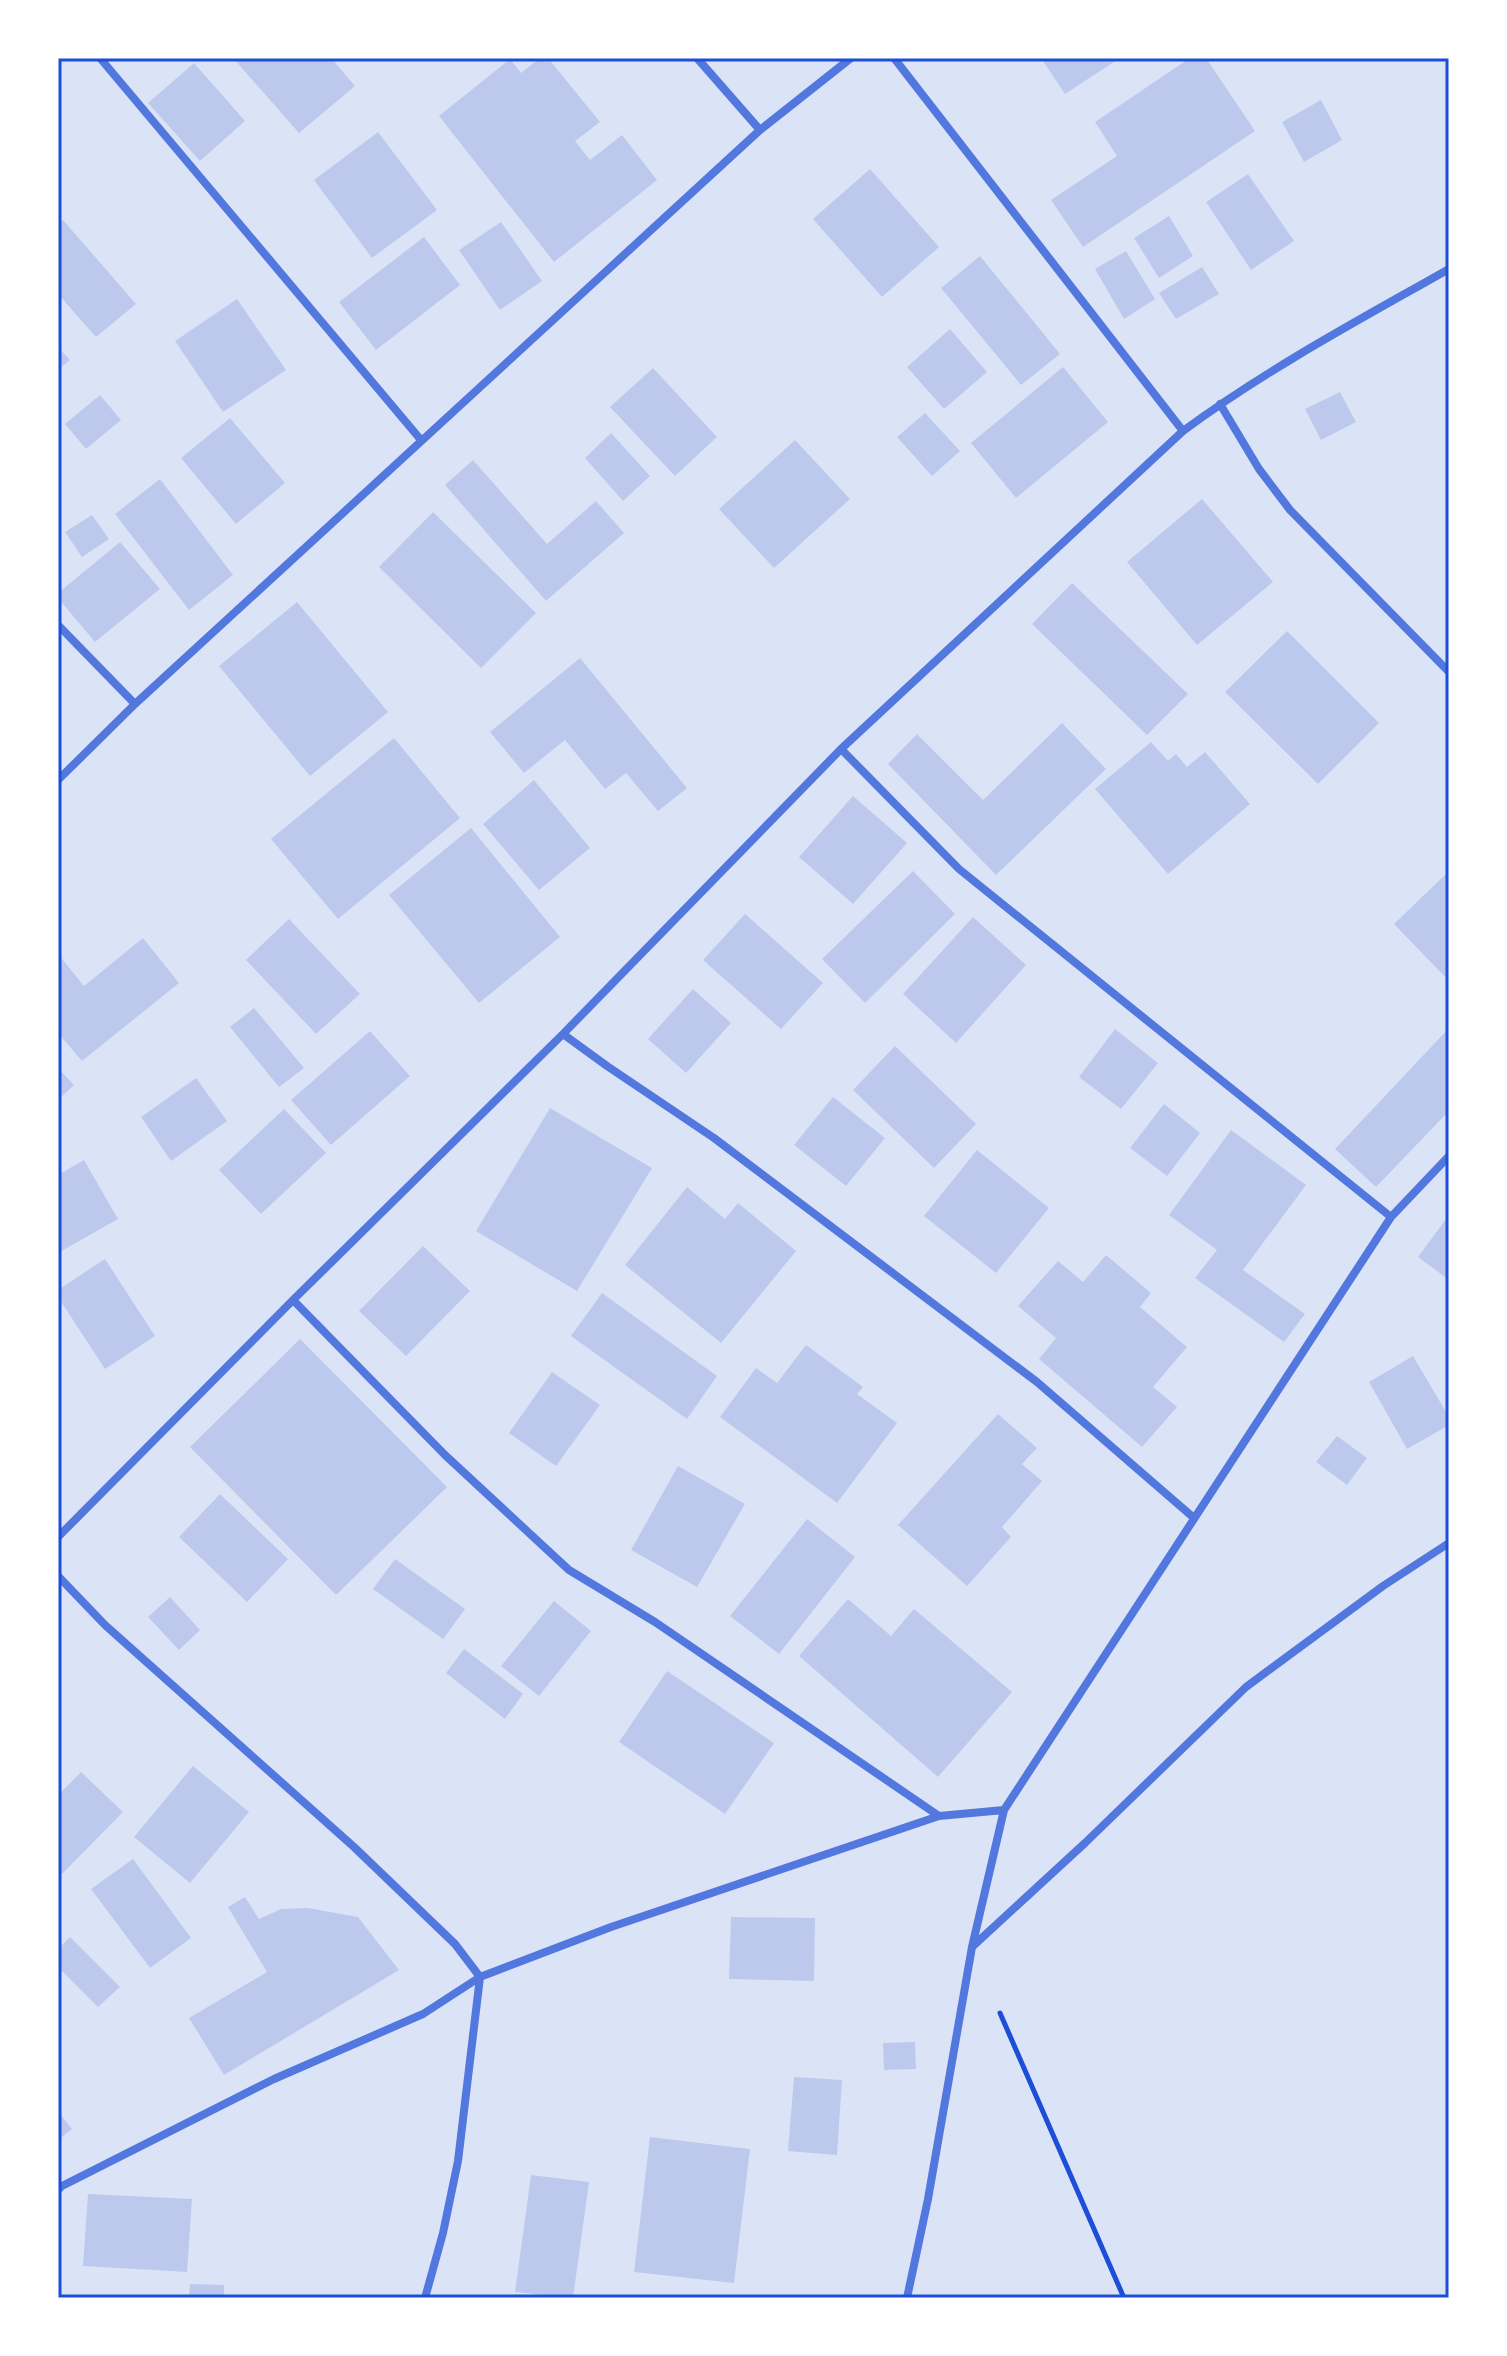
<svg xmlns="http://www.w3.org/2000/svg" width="1507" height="2356" font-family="'DejaVu Sans',sans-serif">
	<rect width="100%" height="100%" fill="#f2f2f2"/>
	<path fill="#dbe4f7" d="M 58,58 L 1449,58 L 1449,2298 L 58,2298 Z"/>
	<path fill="#bdc9ec" d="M 233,58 L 331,58 L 355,86 L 299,133 Z
		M 540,58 L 548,58 L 600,122 L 575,141 L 590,160 L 622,135 L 657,180 L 554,262 L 439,116 L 510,59 L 521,73 Z
		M 1041,58 L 1120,58 L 1065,94 Z
		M 1190,58 L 1206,58 L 1255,131 L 1083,247 L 1051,200 L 1117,156 L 1095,122 Z
		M 194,63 L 245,121 L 200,161 L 148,103 Z
		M 1321,100 L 1342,140 L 1304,162 L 1282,122 Z
		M 378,132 L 437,210 L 372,258 L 314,180 Z
		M 870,169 L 939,247 L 882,297 L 813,219 Z
		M 1248,174 L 1294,241 L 1251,270 L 1206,202 Z
		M 1169,216 L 1193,256 L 1159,278 L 1134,238 Z
		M 63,220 L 136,304 L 96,337 L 58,294 L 58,224 Z
		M 501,222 L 542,281 L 500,310 L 459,250 Z
		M 424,237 L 460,285 L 376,350 L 339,302 Z
		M 1126,251 L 1155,299 L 1124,319 L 1095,269 Z
		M 980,256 L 1060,354 L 1021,385 L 941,288 Z
		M 1202,267 L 1219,294 L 1176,319 L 1159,293 Z
		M 237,299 L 286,370 L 223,412 L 175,341 Z
		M 950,329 L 987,372 L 944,409 L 907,367 Z
		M 58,347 L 70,360 L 58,370 Z
		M 1063,367 L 1108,422 L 1016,498 L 971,443 Z
		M 653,368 L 717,437 L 675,476 L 610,407 Z
		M 1340,392 L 1356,422 L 1321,440 L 1305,409 Z
		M 100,395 L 121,420 L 86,449 L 65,424 Z
		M 925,413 L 960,451 L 932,476 L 897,437 Z
		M 230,418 L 285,483 L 236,524 L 181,458 Z
		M 611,433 L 650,476 L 623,501 L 585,458 Z
		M 795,440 L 850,499 L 774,568 L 719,509 Z
		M 473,460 L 547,544 L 596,501 L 624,533 L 546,601 L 445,485 Z
		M 160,479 L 233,575 L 189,610 L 115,514 Z
		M 1202,499 L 1273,582 L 1197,645 L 1127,562 Z
		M 433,512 L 536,613 L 481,668 L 379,567 Z
		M 92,515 L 109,539 L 82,557 L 65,532 Z
		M 120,542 L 160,589 L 95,642 L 58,598 L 58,593 Z
		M 1072,583 L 1188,694 L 1147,735 L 1032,624 Z
		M 297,602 L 388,712 L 310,776 L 219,666 Z
		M 1287,631 L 1379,723 L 1318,784 L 1225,692 Z
		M 580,658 L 687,788 L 658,811 L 626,773 L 605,789 L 565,740 L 524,773 L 490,732 Z
		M 1062,723 L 1106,769 L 996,875 L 888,764 L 917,734 L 983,800 Z
		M 394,738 L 460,818 L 338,919 L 271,839 Z
		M 1151,742 L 1168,761 L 1176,754 L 1187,767 L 1205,752 L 1250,804 L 1168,874 L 1095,789 Z
		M 534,780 L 590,848 L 539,890 L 483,824 Z
		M 853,796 L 907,843 L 853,904 L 799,857 Z
		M 471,828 L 560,937 L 479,1003 L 389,895 Z
		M 913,871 L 955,914 L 865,1003 L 822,959 Z
		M 1449,871 L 1449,981 L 1394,924 Z
		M 745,914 L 823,983 L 781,1029 L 703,960 Z
		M 973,917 L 1026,965 L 956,1043 L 903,994 Z
		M 289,919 L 360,994 L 316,1034 L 246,960 Z
		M 143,938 L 179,983 L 82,1061 L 58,1033 L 58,954 L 84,986 Z
		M 693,989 L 731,1023 L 686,1073 L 648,1039 Z
		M 254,1008 L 304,1068 L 279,1087 L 230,1027 Z
		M 1449,1028 L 1449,1111 L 1376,1187 L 1335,1149 Z
		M 1115,1029 L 1158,1063 L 1121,1109 L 1079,1077 Z
		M 370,1031 L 410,1076 L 331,1145 L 291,1100 Z
		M 895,1046 L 976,1124 L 934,1168 L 853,1090 Z
		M 58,1068 L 74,1085 L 58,1100 Z
		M 196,1078 L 227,1121 L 171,1161 L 141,1117 Z
		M 833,1097 L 885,1138 L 846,1186 L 794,1145 Z
		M 1164,1104 L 1200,1133 L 1167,1176 L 1130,1148 Z
		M 550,1108 L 652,1168 L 577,1291 L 476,1231 Z
		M 284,1109 L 326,1153 L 261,1214 L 219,1170 Z
		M 1231,1130 L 1306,1185 L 1243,1270 L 1305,1314 L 1284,1342 L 1195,1278 L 1217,1250 L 1169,1215 Z
		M 977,1150 L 1049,1208 L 996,1273 L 924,1216 Z
		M 84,1160 L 118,1219 L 58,1253 L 58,1175 Z
		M 687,1187 L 725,1219 L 738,1203 L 796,1251 L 721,1343 L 625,1265 Z
		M 1449,1215 L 1449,1280 L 1418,1257 Z
		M 423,1246 L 470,1291 L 406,1356 L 359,1311 Z
		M 1106,1255 L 1151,1293 L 1140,1307 L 1187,1347 L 1153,1387 L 1177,1407 L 1142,1447 L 1039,1359 L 1056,1338 L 1018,1306 L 1058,1261 L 1083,1282 Z
		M 105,1259 L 155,1336 L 105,1369 L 58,1297 L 58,1290 Z
		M 602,1293 L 717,1376 L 687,1419 L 571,1336 Z
		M 300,1339 L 447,1487 L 336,1595 L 190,1447 Z
		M 806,1345 L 863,1387 L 857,1394 L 897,1423 L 837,1503 L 720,1417 L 756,1368 L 777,1383 Z
		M 1413,1356 L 1449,1417 L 1449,1425 L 1407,1449 L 1369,1382 Z
		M 552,1372 L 600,1405 L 556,1466 L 509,1433 Z
		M 998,1414 L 1037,1448 L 1022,1464 L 1042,1481 L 1002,1527 L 1011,1537 L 967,1586 L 898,1525 Z
		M 1337,1436 L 1367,1458 L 1347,1485 L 1316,1462 Z
		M 678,1466 L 745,1504 L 697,1587 L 631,1550 Z
		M 220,1494 L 288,1559 L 247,1602 L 179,1537 Z
		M 807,1519 L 855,1557 L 779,1654 L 730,1616 Z
		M 395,1559 L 465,1609 L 443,1639 L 373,1589 Z
		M 170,1597 L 200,1630 L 179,1650 L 148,1617 Z
		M 848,1599 L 891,1636 L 914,1609 L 1012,1692 L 938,1777 L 799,1656 Z
		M 554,1601 L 591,1631 L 539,1696 L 501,1666 Z
		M 464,1649 L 523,1694 L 505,1719 L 446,1673 Z
		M 667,1671 L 774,1743 L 725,1814 L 619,1742 Z
		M 193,1766 L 249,1812 L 190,1883 L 134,1837 Z
		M 81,1772 L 123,1812 L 61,1875 L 58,1872 L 58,1795 Z
		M 133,1859 L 191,1938 L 150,1968 L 91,1889 Z
		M 245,1897 L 259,1919 L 281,1909 L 308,1908 L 358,1917 L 399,1970 L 224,2075 L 189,2018 L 267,1972 L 228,1907 Z
		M 731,1917 L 815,1918 L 814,1981 L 729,1979 Z
		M 70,1937 L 120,1987 L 98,2007 L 58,1967 L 58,1949 Z
		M 915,2042 L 916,2069 L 884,2070 L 883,2043 Z
		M 794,2077 L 842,2080 L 837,2155 L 788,2151 Z
		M 58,2111 L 72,2129 L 58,2140 Z
		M 650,2137 L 750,2149 L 734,2283 L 634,2272 Z
		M 531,2175 L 589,2182 L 573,2298 L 515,2292 Z
		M 88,2194 L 192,2199 L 187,2272 L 83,2266 Z
		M 190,2284 L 224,2285 L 224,2298 L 189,2298 Z"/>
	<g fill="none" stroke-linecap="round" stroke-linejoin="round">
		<path stroke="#1d4ed8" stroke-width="5" d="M 1000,2013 L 1124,2298"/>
		<path stroke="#5277de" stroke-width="8" d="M 100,58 L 421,440
			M 697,58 L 760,130
			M 894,58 L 1183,431
			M 1220,404 L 1259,469 L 1290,510 L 1449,672
			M 58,625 L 135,704
			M 841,749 L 959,869 L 1391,1217
			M 58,780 L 135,704 L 760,130 L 851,58
			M 563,1034 L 607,1066 L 714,1138 L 1037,1382 L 1194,1518
			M 293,1300 L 445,1455 L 569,1570 L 655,1622 L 939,1816 L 1004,1810
			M 58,1537 L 293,1300 L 563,1034 L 841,749 L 1183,431 C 1267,369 1359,320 1449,269
			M 58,1576 L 105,1625 L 354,1847 L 455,1944 L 480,1977 L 458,2161 L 443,2233 L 425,2298
			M 972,1947 L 1085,1843 L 1246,1687 L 1383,1586 L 1449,1543
			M 58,2190 L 62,2186 L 274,2079 L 423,2014 L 480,1977 L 611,1927 L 939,1816
			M 907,2298 L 928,2199 L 972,1947 L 1004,1810 L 1391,1217 L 1449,1156"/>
	</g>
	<rect width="1507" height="2356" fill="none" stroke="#ffffff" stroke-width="120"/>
	<rect x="60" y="60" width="1387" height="2236" fill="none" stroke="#1d4ed8" stroke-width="3"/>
</svg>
